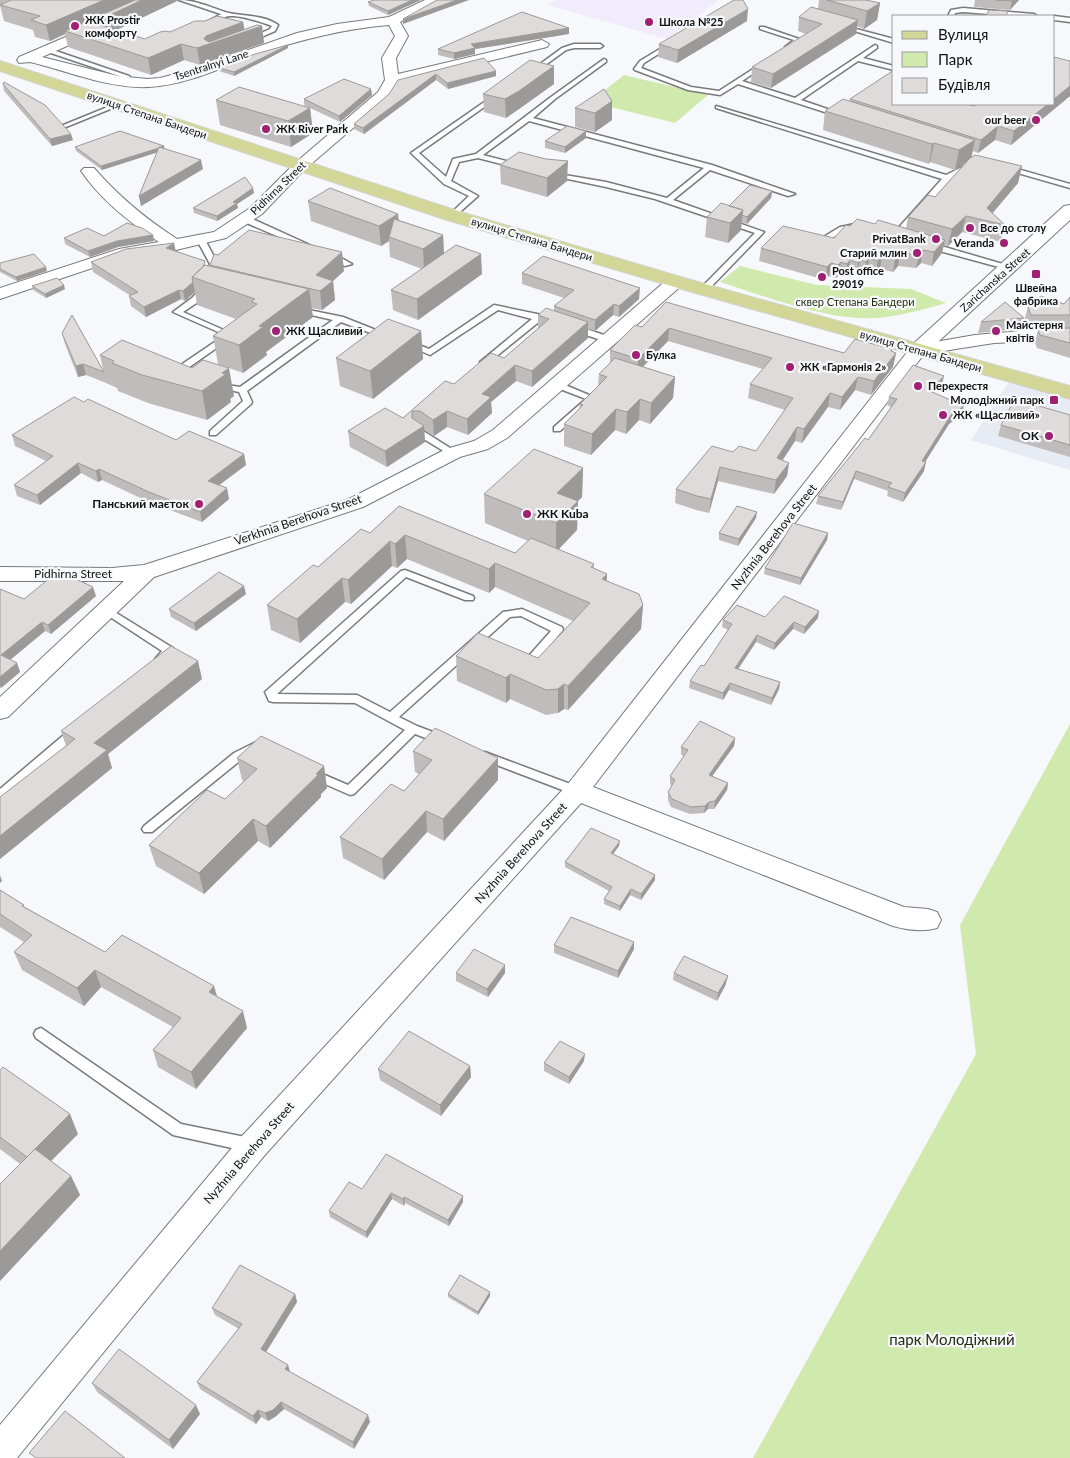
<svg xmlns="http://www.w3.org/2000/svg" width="1070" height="1458" font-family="Lato,sans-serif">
	<rect width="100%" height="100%" fill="#f7f8fb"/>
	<path fill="#e7ebf4" d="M 1010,380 L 1070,398 L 1070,470 L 971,440 Z"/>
	<path fill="#f1ebfc" d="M 557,0 L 719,0 L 667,39 L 548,5 Z"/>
	<path fill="#d0e9ad" d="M 624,75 L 708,95 L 675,123 L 590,102 Z
		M 740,266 L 817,285 L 911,289 L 946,303 C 917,311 888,320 858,318 C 816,316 761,295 720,282 Z
		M 1070,724 L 1070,1458 L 753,1458 L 976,1054 L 960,925 Z"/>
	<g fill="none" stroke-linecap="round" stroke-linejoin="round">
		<g stroke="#797a7d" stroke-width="3">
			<path id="service" d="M 179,0 C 195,0 210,7 225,12 C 242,17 263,14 278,25 L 275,31 L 252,41 L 248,41 L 248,39 L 270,29 L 272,26 C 261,22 235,13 225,17 C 218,19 214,24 207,24 L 207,22 L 221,14 Z
				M 963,8 L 1034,14 L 1037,16 L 1015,16 L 963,12 L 955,13 L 954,16 L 948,16 L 951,10 Z
				M 1054,16 L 1070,18 L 1070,22 L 1054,20 Z
				M 841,25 L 894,39 L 894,43 L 841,27 Z
				M 760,27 L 764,27 L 802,40 L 789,49 L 785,49 L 785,47 L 794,40 L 760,29 Z
				M 574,44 L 600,44 L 603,46 L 600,48 L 574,48 L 566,50 L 533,74 L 528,73 L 562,48 Z
				M 668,44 L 673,45 L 644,63 L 641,68 L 691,87 L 719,91 L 764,62 L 767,64 L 766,65 L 742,81 L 795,98 L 875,45 L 877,46 L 877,48 L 863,58 L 894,66 L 894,70 L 858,61 L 801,100 L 842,114 L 843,115 L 840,117 L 738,84 L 720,95 L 688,90 L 635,70 L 634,69 L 640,61 Z
				M 47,48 L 129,76 L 130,77 L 125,78 L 45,51 L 45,49 Z
				M 604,59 L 606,60 L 606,62 L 555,99 L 533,118 L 712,165 L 795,194 L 788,196 L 710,170 L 673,200 L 764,232 L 706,292 L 699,290 L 755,233 L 655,199 L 606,187 L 549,175 L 553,173 L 606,182 L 667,198 L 704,168 L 529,121 L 483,155 L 521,165 L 521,169 L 478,158 L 459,162 L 451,181 L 478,196 L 453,218 L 449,216 L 450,214 L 469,196 L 444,184 L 411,153 L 493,96 L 497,96 L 497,98 L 419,153 L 446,177 L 453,159 L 476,154 L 551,97 Z
				M 115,104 L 120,105 L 66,127 L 61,126 Z
				M 716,106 L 946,175 L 966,165 L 973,167 L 950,180 L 901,235 L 901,239 L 893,238 L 893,234 L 942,179 L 716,108 Z
				M 1004,165 L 1070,184 L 1070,188 L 1004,169 Z
				M 242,217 L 248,217 L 312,246 L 305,248 L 242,221 Z
				M 860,223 L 870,225 L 866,227 L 846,230 L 823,243 L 810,239 L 814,237 L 822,238 L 840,227 Z
				M 198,238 L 204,238 L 218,264 L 214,275 L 207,273 L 210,264 L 197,240 Z
				M 925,243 L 931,243 L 1013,267 L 1006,269 L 925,247 Z
				M 326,253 L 332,253 L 352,264 L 345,266 L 326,257 Z
				M 203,286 L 210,288 L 198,302 L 183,312 L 235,335 L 178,375 L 172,375 L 172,371 L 225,335 L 173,312 L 192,298 Z
				M 494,305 L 542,315 L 555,321 L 551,323 L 540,321 L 483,367 L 480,366 L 480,362 L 532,319 L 498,310 L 430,355 L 405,344 L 409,341 L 429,349 Z
				M 294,307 L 343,317 L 391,336 L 390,338 L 384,338 L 341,322 L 247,391 L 252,402 L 251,404 L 216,435 L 210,435 L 210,431 L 243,401 L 239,392 L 215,387 L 215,383 L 240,387 L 333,320 L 294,311 Z
				M 574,325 L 613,338 L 614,340 L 610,343 L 571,330 L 570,328 Z
				M 558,382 L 596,398 L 560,431 L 554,431 L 554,427 L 586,399 L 555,387 L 554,385 Z
				M 417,428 L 420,429 L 458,453 L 453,456 L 450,455 L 414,433 L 414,429 Z
				M 405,570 L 473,596 L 474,598 L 473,600 L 465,600 L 406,577 L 277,694 L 357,695 L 390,712 L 503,612 L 522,609 L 562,627 L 563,630 L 533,665 L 522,665 L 517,661 L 518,658 L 527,658 L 551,631 L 521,616 L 510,617 L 399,717 L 417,726 L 446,737 L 448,740 L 446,743 L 442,744 L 415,734 L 354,794 L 350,795 L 309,777 L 307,774 L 309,771 L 313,770 L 348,785 L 405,730 L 355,703 L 273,702 L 269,701 L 265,692 L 401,571 Z
				M 105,606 L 173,648 L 174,651 L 164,662 L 156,662 L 155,659 L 162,651 L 101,611 L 100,609 Z
				M 76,727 L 82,731 L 80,734 L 4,799 L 0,800 L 0,789 L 72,728 Z
				M 256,742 L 262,746 L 260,749 L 242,759 L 152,832 L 144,832 L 142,829 L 144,826 L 234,753 Z
				M 485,752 L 581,788 L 583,791 L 581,794 L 573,794 L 481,759 L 479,756 L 481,753 Z
				M 41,1028 L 181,1124 L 250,1138 L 255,1140 L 257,1145 L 255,1150 L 250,1152 L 173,1135 L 36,1038 L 34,1034 L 36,1030 Z"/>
		</g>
		<g stroke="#797a7d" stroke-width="2">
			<path id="minor" d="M 425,0 L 441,0 L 400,22 L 408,36 L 396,58 L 398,74 L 542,40 L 549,44 L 547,47 L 397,83 L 388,98 L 304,170 L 262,214 L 226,238 L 176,250 L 128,256 L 0,299 L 0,288 L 119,249 L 159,242 C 130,223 101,200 81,171 L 84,168 L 94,168 C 118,196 146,219 177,239 L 214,232 L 250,208 L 294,164 L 378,92 L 385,80 L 382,58 L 395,36 L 389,25 C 342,29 299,40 255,55 C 221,68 186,85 149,87 C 109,89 68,71 30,62 L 19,63 L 17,60 L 19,57 L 96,24 L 103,28 L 101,31 L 42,57 L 118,76 L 147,79 L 160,78 L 194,69 L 297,33 L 337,24 L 389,17 Z
				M 675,277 L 681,278 L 683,282 L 681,286 L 507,438 L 488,449 L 460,457 L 363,507 L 154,577 L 8,717 L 0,719 L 0,697 L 124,581 L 0,581 L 0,567 L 112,568 L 144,565 L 349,499 L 446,449 L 474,441 L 493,430 L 669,278 Z
				M 1031,330 L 1070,330 L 1070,340 L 994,343 L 924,354 L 593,787 L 904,907 L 928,909 L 937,912 L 941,920 L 937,928 C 923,932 907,930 893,926 L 581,803 L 264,1156 L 17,1458 L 0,1458 L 0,1425 L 242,1136 L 568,784 L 912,346 L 975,335 Z"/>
		</g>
		<g stroke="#797a7d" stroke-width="2">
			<path id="tertiary" d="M 1070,205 L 1070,220 L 925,354 L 918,356 L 911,354 L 908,350 L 911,346 L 1064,206 Z"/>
		</g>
		<g stroke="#d4d4d4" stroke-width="2">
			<path id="primary" d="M 0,61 L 461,212 L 691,280 L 1070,386 L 1070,399 L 678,288 L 447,220 L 0,71 Z"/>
		</g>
		<use href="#service" fill="#fff" fill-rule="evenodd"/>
		<use href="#minor" fill="#fff" fill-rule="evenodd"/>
		<use href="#tertiary" fill="#fff" fill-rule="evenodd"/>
		<use href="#primary" fill="#d2d697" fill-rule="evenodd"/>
	</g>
	<path fill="#c0bcbc" d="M 0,0 L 178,0 L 177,1 L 115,30 L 145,39 L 170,32 L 243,22 L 244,30 L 262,26 L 264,43 L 200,65 L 184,60 L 151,75 L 68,47 L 65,34 L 50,41 L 35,37 L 33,30 L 4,21 L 0,5 Z
		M 421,0 L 388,15 L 369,6 L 368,2 Z
		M 819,0 L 866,0 L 880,3 L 877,20 L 864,29 L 857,26 L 856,34 L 771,88 L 751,82 L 752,67 L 806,34 L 798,31 L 799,17 L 818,9 Z
		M 975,0 L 1019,0 L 1010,10 L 974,7 Z
		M 747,21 L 677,63 L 658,57 L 659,44 Z
		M 569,34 L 475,49 L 475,54 L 454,59 L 438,55 L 438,49 Z
		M 288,48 L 234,76 L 219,71 L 219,68 Z
		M 484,58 L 496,71 L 496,76 L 448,89 L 436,80 L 364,134 L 354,129 L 354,124 L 389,94 L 398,80 Z
		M 1070,61 L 1070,96 L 1011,145 L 995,140 L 978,153 L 973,151 L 971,157 L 1022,166 L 1018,183 L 992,213 L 1005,225 L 1001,242 L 962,232 L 948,246 L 944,245 L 942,253 L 932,266 L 921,263 L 916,268 L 898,266 L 893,272 L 880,269 L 875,274 L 867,272 L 864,275 L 858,273 L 856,276 L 848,274 L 845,277 L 839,275 L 836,278 L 829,276 L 825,280 L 759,261 L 761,248 L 834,238 L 850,226 L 875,224 L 906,228 L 908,217 L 935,197 L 965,163 L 955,170 L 930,162 L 929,164 L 823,130 L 825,111 L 850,102 L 850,99 L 894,104 L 974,106 Z
		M 3,84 L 73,140 L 52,146 L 4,91 Z
		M 554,84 L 519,109 L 506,118 L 484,112 L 483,94 Z
		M 371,89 L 372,95 L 340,122 L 310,108 L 313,133 L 291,147 L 220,125 L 216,100 L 308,107 L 304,105 L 304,99 Z
		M 612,101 L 612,120 L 595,132 L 575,127 L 575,108 Z
		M 586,131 L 586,138 L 565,153 L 545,148 L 545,141 Z
		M 75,147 L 164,149 L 203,169 L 141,206 L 139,196 L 157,152 L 102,170 L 76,151 Z
		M 500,165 L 567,181 L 547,197 L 501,184 Z
		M 772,191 L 771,198 L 747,224 L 741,222 L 741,230 L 728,243 L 705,237 L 707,217 L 729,206 Z
		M 254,193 L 237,204 L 238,208 L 217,221 L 194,213 L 193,208 Z
		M 308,201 L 398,214 L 399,220 L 443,235 L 444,254 L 482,274 L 418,320 L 393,310 L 391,290 L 422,269 L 390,257 L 389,241 L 381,246 L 311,221 Z
		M 153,235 L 154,241 L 118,247 L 90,257 L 65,244 L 64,238 L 104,236 Z
		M 176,252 L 205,265 L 210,266 L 218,255 L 344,271 L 333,281 L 335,300 L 322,310 L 311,308 L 313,317 L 266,352 L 267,355 L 243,373 L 218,364 L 213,336 L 236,319 L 197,305 L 195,292 L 185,301 L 181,299 L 146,317 L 131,306 L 129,296 L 131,296 L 93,272 L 91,262 Z
		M 0,263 L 47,271 L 17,281 L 0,272 Z
		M 522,273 L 639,299 L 619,317 L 613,315 L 595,331 L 588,329 L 588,338 L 532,387 L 516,381 L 491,402 L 492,413 L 468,435 L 447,427 L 434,436 L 424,430 L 425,442 L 387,467 L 350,447 L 348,431 L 403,418 L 445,381 L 454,384 L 504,358 L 538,329 L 538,315 L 554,311 L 554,306 L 564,298 L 522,284 Z
		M 32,286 L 65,289 L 46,298 L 33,290 Z
		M 1070,297 L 1070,358 L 1037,348 L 1035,343 L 1038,330 L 1062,329 L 1028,328 L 1024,321 L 1028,307 L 1064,304 Z
		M 666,302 L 844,353 L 892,352 L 896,353 L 893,367 L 871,395 L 855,390 L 840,410 L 828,407 L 802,443 L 795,441 L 782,460 L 789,463 L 787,476 L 774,494 L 718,481 L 709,513 L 696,510 L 675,503 L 676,489 L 733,452 L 756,451 L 785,410 L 748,398 L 750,384 L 763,369 L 668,341 L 642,367 L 675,377 L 673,398 L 650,424 L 639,420 L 626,434 L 615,430 L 591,455 L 564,446 L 564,424 L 579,409 L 580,404 L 598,386 L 599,374 L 610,363 L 610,350 L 642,327 Z
		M 1024,318 L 1021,329 L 978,333 L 981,322 Z
		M 421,331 L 423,359 L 373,399 L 340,386 L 336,358 Z
		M 62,333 L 104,372 L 106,383 L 86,375 L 78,377 L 65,344 Z
		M 100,355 L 234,396 L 230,399 L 231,402 L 207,420 L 148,403 L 118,391 L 117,388 L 106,383 Z
		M 942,384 L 934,392 L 962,414 L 949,424 L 925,462 L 924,471 L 903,502 L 887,496 L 888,491 L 854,479 L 841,510 L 816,504 L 818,496 L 868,440 L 891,407 L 887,405 L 889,397 Z
		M 84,402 L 176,440 L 244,454 L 246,465 L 219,485 L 229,499 L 202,522 L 151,503 L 102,480 L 98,482 L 81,473 L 40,505 L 17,496 L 14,485 L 46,461 L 15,446 L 12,435 Z
		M 1070,415 L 1070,457 L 998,436 L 1001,425 Z
		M 583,468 L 582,497 L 578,501 L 577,530 L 558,550 L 594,564 L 594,568 L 607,574 L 607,581 L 643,605 L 641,629 L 568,710 L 564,709 L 558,713 L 546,715 L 510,699 L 506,703 L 457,681 L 456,656 L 538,658 L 573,621 L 495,587 L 489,593 L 407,559 L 397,568 L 392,566 L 351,604 L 345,602 L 300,643 L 271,630 L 267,605 L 318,567 L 370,533 L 399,506 L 515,553 L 528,541 L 485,523 L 484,494 Z
		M 756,518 L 738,546 L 719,540 L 719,533 Z
		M 828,533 L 827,540 L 800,585 L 764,574 L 765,568 Z
		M 0,589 L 24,599 L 96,596 L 51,634 L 45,631 L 10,660 L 17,663 L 20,672 L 1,688 L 0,687 Z
		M 246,594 L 196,631 L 171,617 L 169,609 Z
		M 765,617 L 818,618 L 804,634 L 793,629 L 774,650 L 756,642 L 738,669 L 780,682 L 779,689 L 771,705 L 729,690 L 723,700 L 689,688 L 690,681 L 704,666 L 728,630 L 722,627 L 723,620 Z
		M 202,679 L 108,754 L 112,768 L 0,859 L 0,797 L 66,746 L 61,731 Z
		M 735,738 L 734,746 L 712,776 L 728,783 L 727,790 L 714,809 L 708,809 L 704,813 L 690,814 L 671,807 L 668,800 L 668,792 L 672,786 L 670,784 L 670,776 L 684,756 L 681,755 L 681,747 Z
		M 413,751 L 498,780 L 444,841 L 427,832 L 384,880 L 343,858 L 340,837 L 404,791 L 419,774 L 415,772 Z
		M 237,758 L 324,766 L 327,788 L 321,794 L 321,797 L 270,848 L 258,841 L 204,894 L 156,866 L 149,845 L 225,799 L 244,781 L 242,780 Z
		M 619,846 L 613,854 L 655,875 L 655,880 L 641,900 L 630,895 L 620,911 L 604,904 L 604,899 L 609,891 L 565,867 L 565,862 Z
		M 0,890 L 25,907 L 105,952 L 217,997 L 247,1028 L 196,1089 L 158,1067 L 153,1050 L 173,1027 L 101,987 L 84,1006 L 22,970 L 14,952 L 24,942 L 0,927 Z
		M 554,945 L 634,949 L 618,978 L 554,953 Z
		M 456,973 L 505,973 L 488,997 L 456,981 Z
		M 674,973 L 726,984 L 717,1001 L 673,980 Z
		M 584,1061 L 569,1084 L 544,1071 L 544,1063 Z
		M 470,1066 L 471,1077 L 441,1116 L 380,1080 L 378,1069 Z
		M 0,1070 L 78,1134 L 51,1161 L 71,1176 L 80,1195 L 0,1281 L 0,1184 L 20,1164 L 0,1149 Z
		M 362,1189 L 463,1202 L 449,1226 L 405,1203 L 404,1206 L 392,1199 L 367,1238 L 330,1217 L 329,1211 Z
		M 295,1294 L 297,1302 L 266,1352 L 288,1365 L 290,1372 L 370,1422 L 354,1449 L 284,1409 L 275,1417 L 268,1421 L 261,1417 L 256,1424 L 200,1389 L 197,1382 L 239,1329 L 215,1315 L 212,1308 Z
		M 448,1294 L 490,1296 L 478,1315 L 448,1297 Z
		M 92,1383 L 200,1414 L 173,1449 L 97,1392 Z"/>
	<path fill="#9c9999" d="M 104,0 L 178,0 L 177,1 L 96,40 L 93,23 L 65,31 L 65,34 L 50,41 L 46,25 Z
		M 412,0 L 421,0 L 388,15 L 388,11 Z
		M 457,0 L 469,0 L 403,24 L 403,19 Z
		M 1014,0 L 1019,0 L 1010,10 L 1012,1 Z
		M 880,3 L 877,20 L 864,29 L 867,11 Z
		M 748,9 L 747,21 L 677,63 L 678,50 Z
		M 858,20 L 856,34 L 771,88 L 773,74 Z
		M 243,22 L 245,32 L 262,26 L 264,43 L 200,65 L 197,48 L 206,36 Z
		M 569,28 L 569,34 L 475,49 L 475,54 L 454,59 L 454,53 L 471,44 Z
		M 181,44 L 184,60 L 151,75 L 148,58 Z
		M 288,45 L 288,48 L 234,76 L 234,72 Z
		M 554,66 L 554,84 L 519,109 L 506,118 L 505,99 Z
		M 496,71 L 496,76 L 448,89 L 447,83 Z
		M 436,74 L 436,80 L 364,134 L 363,128 Z
		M 1070,86 L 1070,96 L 1011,145 L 1014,131 L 1048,104 L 1054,104 L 1054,99 Z
		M 371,89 L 372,95 L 340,122 L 339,116 Z
		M 612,101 L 612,120 L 595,132 L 595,113 Z
		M 310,108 L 313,133 L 291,147 L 288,121 Z
		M 998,126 L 995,140 L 978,153 L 981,140 Z
		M 586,131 L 586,138 L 565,153 L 565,147 Z
		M 71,134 L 73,140 L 52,146 L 50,139 Z
		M 975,140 L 971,159 L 955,170 L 959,150 Z
		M 934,143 L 930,162 L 929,164 L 932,144 Z
		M 164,146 L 165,150 L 102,170 L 101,166 Z
		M 201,160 L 203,169 L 141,206 L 139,196 Z
		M 568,161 L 567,181 L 547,197 L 547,178 Z
		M 1022,166 L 1018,183 L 986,221 L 987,208 Z
		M 253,188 L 254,193 L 237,204 L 238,208 L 217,221 L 217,216 L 233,202 Z
		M 772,191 L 771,198 L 747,224 L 747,217 Z
		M 743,210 L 741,230 L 728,243 L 730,223 Z
		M 398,214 L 399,234 L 389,237 L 389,241 L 381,246 L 379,226 Z
		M 966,216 L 962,232 L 948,246 L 952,229 Z
		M 153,235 L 154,241 L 118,247 L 90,257 L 88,251 L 117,241 Z
		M 443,235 L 444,255 L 424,269 L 423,249 Z
		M 945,240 L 942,253 L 932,266 L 934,252 Z
		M 174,243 L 176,252 L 166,248 Z
		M 923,250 L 921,263 L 916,268 L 919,255 Z
		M 342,252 L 344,271 L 333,281 L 335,300 L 322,310 L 320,291 L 316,275 Z
		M 900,253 L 898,266 L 893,272 L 895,259 Z
		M 481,254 L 482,274 L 418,320 L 417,299 Z
		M 882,255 L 880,269 L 875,274 L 878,261 Z
		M 869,258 L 867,272 L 864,275 L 866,262 Z
		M 850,260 L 848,274 L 845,277 L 847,264 Z
		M 860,260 L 858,273 L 856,276 L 858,263 Z
		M 841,262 L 839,275 L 836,278 L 838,265 Z
		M 831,263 L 829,276 L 825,280 L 827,267 Z
		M 46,267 L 47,271 L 17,281 L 16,277 Z
		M 193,282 L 195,292 L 185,301 L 183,291 Z
		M 64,285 L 65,289 L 46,298 L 45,294 Z
		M 640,288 L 639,299 L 619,317 L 619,306 Z
		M 309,289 L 313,317 L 266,352 L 267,355 L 243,373 L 239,345 L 259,326 Z
		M 179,290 L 181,299 L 146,317 L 144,307 Z
		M 614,304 L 613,315 L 595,331 L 595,320 Z
		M 588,322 L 588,338 L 532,387 L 532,371 Z
		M 669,328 L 668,341 L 638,372 L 638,359 Z
		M 421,331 L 423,359 L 373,399 L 370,371 Z
		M 892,349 L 890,361 L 896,353 L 893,367 L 871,395 L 874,381 Z
		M 83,364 L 86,375 L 78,377 L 76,366 Z
		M 515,365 L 516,381 L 491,402 L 492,413 L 468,435 L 467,419 L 482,394 Z
		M 229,368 L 234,396 L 230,399 L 231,402 L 207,420 L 202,391 L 222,373 Z
		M 944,376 L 942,384 L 928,399 L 930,391 Z
		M 675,377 L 673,398 L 650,424 L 651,403 Z
		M 858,377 L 855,390 L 840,410 L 842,397 Z
		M 830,393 L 828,407 L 802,443 L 804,429 Z
		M 640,399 L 639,420 L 626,434 L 627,412 Z
		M 964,406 L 962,414 L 949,424 L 920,470 L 922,461 L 951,415 Z
		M 616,409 L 615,430 L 591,455 L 592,434 Z
		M 412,411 L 413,427 L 424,426 L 425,442 L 387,467 L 385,451 L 412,418 Z
		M 447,411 L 447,427 L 434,436 L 433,420 Z
		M 797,427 L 795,441 L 775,472 L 777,458 Z
		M 244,454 L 246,465 L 210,492 L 208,481 Z
		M 926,462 L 924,471 L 903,502 L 905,493 Z
		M 78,463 L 81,473 L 40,505 L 37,495 Z
		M 789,463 L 787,476 L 774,494 L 776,480 Z
		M 720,467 L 718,481 L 709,513 L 711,499 Z
		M 583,468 L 582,497 L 556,522 L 557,493 Z
		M 99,469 L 102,480 L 98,482 L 96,471 Z
		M 856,471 L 854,479 L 841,510 L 843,502 Z
		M 227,488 L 229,499 L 202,522 L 200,512 Z
		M 578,501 L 577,530 L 556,552 L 556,523 Z
		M 757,512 L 756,518 L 738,546 L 739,539 Z
		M 828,533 L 827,540 L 800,585 L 801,578 Z
		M 405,535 L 407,559 L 397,568 L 395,544 Z
		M 390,541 L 392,566 L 351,604 L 348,580 Z
		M 495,563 L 495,587 L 489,593 L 489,569 Z
		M 607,574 L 606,598 L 602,579 Z
		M 342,578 L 345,602 L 300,643 L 297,619 Z
		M 244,586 L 246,594 L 196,631 L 194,623 Z
		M 93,587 L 96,596 L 51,634 L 48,625 Z
		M 643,605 L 641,629 L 568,710 L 568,686 Z
		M 819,611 L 818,618 L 804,634 L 805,627 Z
		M 42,622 L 45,631 L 4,665 L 1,655 Z
		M 794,622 L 793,629 L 774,650 L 775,643 Z
		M 757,635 L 756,642 L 734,675 L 735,668 Z
		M 198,661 L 202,679 L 108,754 L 112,768 L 0,859 L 0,836 L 94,743 Z
		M 17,663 L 20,672 L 1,688 L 0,685 L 0,677 Z
		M 510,674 L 510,699 L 506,703 L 506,678 Z
		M 780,682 L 779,689 L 771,705 L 772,698 Z
		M 730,683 L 729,690 L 723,700 L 723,693 Z
		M 564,684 L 564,709 L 558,713 L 558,689 Z
		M 735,738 L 734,746 L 708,782 L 709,775 Z
		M 498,758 L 498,780 L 444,841 L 443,819 Z
		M 324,766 L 327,788 L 321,794 L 321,797 L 270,848 L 266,826 Z
		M 728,783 L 727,790 L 714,809 L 715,801 Z
		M 709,802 L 708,809 L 704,813 L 705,806 Z
		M 426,811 L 427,832 L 384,880 L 382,859 Z
		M 253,819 L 258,841 L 204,894 L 199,873 Z
		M 620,841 L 619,846 L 610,858 L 611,853 Z
		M 0,875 L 2,881 L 0,883 Z
		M 655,875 L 655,880 L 641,900 L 641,894 Z
		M 631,889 L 630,895 L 620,911 L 620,906 Z
		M 634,942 L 634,949 L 618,978 L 618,971 Z
		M 505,965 L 505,973 L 488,997 L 487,989 Z
		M 95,970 L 101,987 L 84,1006 L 77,988 Z
		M 728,976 L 726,984 L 717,1001 L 718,993 Z
		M 214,986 L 219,1003 L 209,992 Z
		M 243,1011 L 247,1028 L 196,1089 L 191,1072 Z
		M 585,1054 L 584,1061 L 569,1084 L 569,1077 Z
		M 470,1066 L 471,1077 L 441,1116 L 440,1105 Z
		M 70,1114 L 78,1134 L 36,1176 L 27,1157 Z
		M 71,1176 L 80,1195 L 0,1281 L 0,1251 Z
		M 391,1193 L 392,1199 L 367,1238 L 366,1232 Z
		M 463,1196 L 463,1202 L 449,1226 L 448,1220 Z
		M 404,1197 L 405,1203 L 404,1206 L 403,1199 Z
		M 490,1292 L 490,1296 L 478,1315 L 478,1312 Z
		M 295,1294 L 297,1302 L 263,1357 L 261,1349 Z
		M 288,1365 L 290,1372 L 285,1369 Z
		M 281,1402 L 284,1409 L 275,1417 L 268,1421 L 265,1413 Z
		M 196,1405 L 200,1414 L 173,1449 L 169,1440 Z
		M 258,1410 L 261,1417 L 256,1424 L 253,1416 Z
		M 368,1415 L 370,1422 L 354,1449 L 353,1442 Z"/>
	<path fill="#dfdbdb" stroke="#9c9999" d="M 11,0 L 104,0 L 46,25 L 31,20 L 40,16 L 0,5 Z
		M 135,0 L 142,0 L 93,23 L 145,39 L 160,32 L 165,31 L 170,32 L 195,21 L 205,21 L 217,16 L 243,22 L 206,36 L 204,39 L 209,42 L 257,25 L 262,26 L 197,48 L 181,44 L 148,58 L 65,31 Z
		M 374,0 L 412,0 L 388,11 L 368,2 Z
		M 437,0 L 457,0 L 403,19 Z
		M 734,0 L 743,0 L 748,9 L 678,50 L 659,44 Z
		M 827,0 L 866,0 L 880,3 L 867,11 Z
		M 996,0 L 1014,0 L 1012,1 Z
		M 811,7 L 858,20 L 773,74 L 752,67 L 822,24 L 799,17 Z
		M 989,10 L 1008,11 L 1006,16 L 986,16 Z
		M 522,12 L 569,28 L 471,44 L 475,48 L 454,53 L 438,49 Z
		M 288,45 L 234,72 L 219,68 L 255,54 Z
		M 1054,57 L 1070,61 L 1070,86 L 1054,99 Z
		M 484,58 L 496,71 L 447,83 L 436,74 L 363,128 L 354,124 L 389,94 L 398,80 Z
		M 530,60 L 554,66 L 519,91 L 505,99 L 483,94 Z
		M 894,70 L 894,104 L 965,104 L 974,106 L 978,104 L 1048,104 L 1014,131 L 998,126 L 981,140 L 850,99 Z
		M 344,79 L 371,89 L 339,116 L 304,99 Z
		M 4,82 L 45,105 L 71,134 L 50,139 L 3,84 Z
		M 239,87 L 310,108 L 288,121 L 216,100 Z
		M 604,89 L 612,101 L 595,113 L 575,108 Z
		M 843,99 L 975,140 L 959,150 L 934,143 L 932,144 L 825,111 Z
		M 567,126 L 586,131 L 565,147 L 545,141 Z
		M 120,131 L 164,146 L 161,147 L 159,147 L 159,148 L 101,166 L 75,147 Z
		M 159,147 L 201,160 L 139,196 Z
		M 519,152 L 546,159 L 568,161 L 547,178 L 500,165 Z
		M 975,155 L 1022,166 L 987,208 L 1005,225 L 966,216 L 952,229 L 908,217 L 928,195 L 935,197 L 970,158 Z
		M 245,177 L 253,188 L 233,202 L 237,203 L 217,216 L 193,208 Z
		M 750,185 L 772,191 L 747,217 L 742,215 L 743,210 L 729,206 Z
		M 330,188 L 398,214 L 379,226 L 308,201 Z
		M 721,203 L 743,210 L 730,223 L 707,217 Z
		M 394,219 L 443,235 L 423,249 L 389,237 Z
		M 857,219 L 875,224 L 878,220 L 945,240 L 934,252 L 923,250 L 919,255 L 900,253 L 895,259 L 882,255 L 878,261 L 869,258 L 866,262 L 860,260 L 858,263 L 850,260 L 847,264 L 841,262 L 838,265 L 831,263 L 827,267 L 761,248 L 783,226 L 834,238 L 846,225 L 850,226 Z
		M 127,223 L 142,228 L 153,235 L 117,241 L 88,251 L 64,238 L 87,228 L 104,236 Z
		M 249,230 L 342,252 L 316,275 L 333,281 L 320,291 L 210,265 L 214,254 L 218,255 Z
		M 174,243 L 166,248 L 205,261 L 203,267 L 192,277 L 193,282 L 183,291 L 179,290 L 144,307 L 129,296 L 138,292 L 91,262 L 126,249 Z
		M 456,245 L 481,254 L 417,299 L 391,290 Z
		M 34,254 L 46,267 L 16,277 L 0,269 L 0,263 Z
		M 543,256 L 640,288 L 619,306 L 614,304 L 595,320 L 554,306 L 574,290 L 522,273 Z
		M 205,265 L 309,289 L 259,326 L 263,327 L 239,345 L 213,336 L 257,304 L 251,302 L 255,299 L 192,277 Z
		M 57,278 L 64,285 L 45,294 L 32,286 Z
		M 1041,296 L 1064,304 L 1070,297 L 1070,315 L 1031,315 L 1028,307 Z
		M 666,302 L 844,353 L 855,339 L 892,349 L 891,351 L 896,353 L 874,381 L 858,377 L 842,397 L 830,393 L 804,429 L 797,427 L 777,458 L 789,463 L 776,480 L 720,467 L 711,499 L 697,496 L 676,489 L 712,446 L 733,452 L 739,446 L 756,451 L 793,398 L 750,384 L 772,358 L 669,328 L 638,359 L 610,350 L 635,325 L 642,327 Z
		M 1005,302 L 1024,318 L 981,322 Z
		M 546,308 L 588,322 L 532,371 L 515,365 L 482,394 L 491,397 L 467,419 L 447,411 L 433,420 L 420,411 L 412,411 L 412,418 L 424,426 L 385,451 L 348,431 L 385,408 L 403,418 L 445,381 L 454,384 L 491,353 L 504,358 L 549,319 L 538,315 Z
		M 72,315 L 104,372 L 83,364 L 76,366 L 62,333 Z
		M 388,319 L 421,331 L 370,371 L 336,358 Z
		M 1070,328 L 1070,343 L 1040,335 L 1038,330 Z
		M 122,340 L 192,368 L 203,360 L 229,368 L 222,373 L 226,374 L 202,391 L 142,375 L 112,363 L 114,361 L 100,355 Z
		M 615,358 L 675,377 L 651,403 L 640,399 L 627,412 L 616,409 L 592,434 L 564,424 L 583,405 L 580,404 L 607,377 L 599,374 Z
		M 913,365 L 944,376 L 930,391 L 964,406 L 951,415 L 922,461 L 926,462 L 905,493 L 888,487 L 892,483 L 856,471 L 843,502 L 818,496 L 865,438 L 868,440 L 897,399 L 889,397 Z
		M 74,397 L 84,402 L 88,399 L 176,440 L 189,431 L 244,454 L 208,481 L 227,488 L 200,512 L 149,492 L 99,469 L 96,471 L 78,463 L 37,495 L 14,485 L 53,456 L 12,435 Z
		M 1015,399 L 1070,415 L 1070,445 L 1001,425 Z
		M 534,449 L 583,468 L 557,493 L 578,501 L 556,523 L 484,494 Z
		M 399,506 L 515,553 L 531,538 L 594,564 L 591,567 L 607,574 L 602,579 L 639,594 L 643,605 L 568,686 L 564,684 L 558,689 L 546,690 L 510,674 L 506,678 L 456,656 L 478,633 L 538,658 L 590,603 L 495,563 L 489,569 L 405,535 L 395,544 L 390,541 L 348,580 L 342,578 L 297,619 L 267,605 L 313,565 L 318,567 L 361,529 L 370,533 Z
		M 737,506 L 757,512 L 739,539 L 719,533 Z
		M 793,523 L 828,533 L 801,578 L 765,568 Z
		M 219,572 L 244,586 L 194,623 L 169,609 Z
		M 56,573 L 63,573 L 93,587 L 48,625 L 42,622 L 1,655 L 17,663 L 0,677 L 0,589 L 24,599 Z
		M 784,596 L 819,611 L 805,627 L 794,622 L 775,643 L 757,635 L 735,668 L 780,682 L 772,698 L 730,683 L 723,693 L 690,681 L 701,665 L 704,666 L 732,624 L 723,620 L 737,605 L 765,617 Z
		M 171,646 L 198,661 L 94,743 L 107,750 L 0,836 L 0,797 L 75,739 L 61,731 Z
		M 700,721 L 735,738 L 709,775 L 728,783 L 715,801 L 709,802 L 705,806 L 691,807 L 672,799 L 668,792 L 675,780 L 670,776 L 688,750 L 681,747 Z
		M 435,728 L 498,758 L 443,819 L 426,811 L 382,859 L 340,837 L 391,784 L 404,791 L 432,760 L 413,751 Z
		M 261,736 L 324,766 L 316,774 L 318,775 L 266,826 L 253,819 L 199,873 L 149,845 L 207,790 L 225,799 L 257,769 L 237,758 Z
		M 591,828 L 620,841 L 611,853 L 655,875 L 641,894 L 631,889 L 620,906 L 604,899 L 612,887 L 565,862 Z
		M 0,890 L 24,905 L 22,906 L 105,952 L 122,935 L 214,986 L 209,992 L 243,1011 L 191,1072 L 153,1050 L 181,1018 L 95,970 L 77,988 L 14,952 L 32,935 L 0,914 Z
		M 571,917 L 634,942 L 618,971 L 554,945 Z
		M 474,949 L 505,965 L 487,989 L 456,973 Z
		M 684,956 L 728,976 L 718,993 L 674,973 Z
		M 409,1031 L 470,1066 L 440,1105 L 378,1069 Z
		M 560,1041 L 585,1054 L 569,1077 L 544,1063 Z
		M 3,1067 L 70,1114 L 27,1157 L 0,1137 L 0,1070 Z
		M 35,1149 L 71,1176 L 0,1251 L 0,1184 Z
		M 386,1154 L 463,1196 L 448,1220 L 404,1197 L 403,1199 L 391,1193 L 366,1232 L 329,1211 L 349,1182 L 362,1189 Z
		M 240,1265 L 295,1294 L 261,1349 L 288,1365 L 285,1369 L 368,1415 L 353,1442 L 281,1402 L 273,1410 L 265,1413 L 258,1410 L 253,1416 L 197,1382 L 242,1324 L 212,1308 Z
		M 460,1275 L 490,1292 L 478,1312 L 448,1294 Z
		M 119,1349 L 196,1405 L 169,1440 L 92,1383 Z
		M 65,1411 L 125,1458 L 36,1458 L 29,1453 Z"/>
	<g fill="#a02173" stroke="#f7f8fb" stroke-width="2">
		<circle cx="649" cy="22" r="5"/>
		<circle cx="75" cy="26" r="5"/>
		<circle cx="1036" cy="120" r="5"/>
		<circle cx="266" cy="129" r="5"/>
		<circle cx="970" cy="228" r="5"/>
		<circle cx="936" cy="239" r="5"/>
		<circle cx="1004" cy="243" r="5"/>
		<circle cx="917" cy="253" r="5"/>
		<rect x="1031" y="269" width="10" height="10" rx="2.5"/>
		<circle cx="822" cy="277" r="5"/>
		<circle cx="276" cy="331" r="5"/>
		<circle cx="996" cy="331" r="5"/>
		<circle cx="636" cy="355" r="5"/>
		<circle cx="790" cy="367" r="5"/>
		<circle cx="918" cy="386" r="5"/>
		<rect x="1049" y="395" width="10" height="10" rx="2.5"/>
		<circle cx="943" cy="415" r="5"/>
		<circle cx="1049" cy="436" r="5"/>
		<circle cx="199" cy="504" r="5"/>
		<circle cx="527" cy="514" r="5"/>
	</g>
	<g text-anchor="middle" stroke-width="4.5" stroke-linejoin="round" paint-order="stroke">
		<g font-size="11" font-weight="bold" fill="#111112" stroke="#f7f8fb" text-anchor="start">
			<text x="85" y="24">ЖК Prostir<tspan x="85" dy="13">комфорту</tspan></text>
			<text x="659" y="26">Школа №25</text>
			<text x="1026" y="124" text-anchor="end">our beer</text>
			<text x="276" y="133">ЖК River Park</text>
			<text x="980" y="232">Все до столу</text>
			<text x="926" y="243" text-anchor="end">PrivatBank</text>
			<text x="994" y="247" text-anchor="end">Veranda</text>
			<text x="907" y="257" text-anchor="end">Старий млин</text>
			<text x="832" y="275">Post office<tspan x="832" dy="13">29019</tspan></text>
			<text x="1036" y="292" text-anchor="middle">Швейна<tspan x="1036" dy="13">фабрика</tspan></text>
			<text x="1006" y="329">Майстерня<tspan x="1006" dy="13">квітів</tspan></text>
			<text x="286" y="335">ЖК Щасливий</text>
			<text x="646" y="359">Булка</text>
			<text x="800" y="371">ЖК «Гармонія 2»</text>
			<text x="928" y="390">Перехрестя</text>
			<text x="1044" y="404" text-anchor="end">Молодіжний парк</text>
			<text x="953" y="419">ЖК «Щасливий»</text>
		</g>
		<g font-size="11" fill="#111112" stroke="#f7f8fb">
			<text transform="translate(211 65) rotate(-18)" y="4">Tsentralnyi Lane</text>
			<text transform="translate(147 115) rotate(19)" y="4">вулиця Степана Бандери</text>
			<text transform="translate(278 188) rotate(-44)" y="4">Pidhirna Street</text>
			<text transform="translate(532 239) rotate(17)" y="4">вулиця Степана Бандери</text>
			<text transform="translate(995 280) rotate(-42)" y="4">Zarichanska Street</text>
			<text transform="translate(921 351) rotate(16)" y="4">вулиця Степана Бандери</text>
		</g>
		<g font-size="11" fill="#232e0d" stroke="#f7f8fb">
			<text x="855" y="306">сквер Степана Бандери</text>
		</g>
		<g font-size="12" font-weight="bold" fill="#111112" stroke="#f7f8fb" text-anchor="end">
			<text x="1039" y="440">OK</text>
			<text x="189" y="508">Панський маєток</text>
			<text x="537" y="518" text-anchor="start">ЖК Kuba</text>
		</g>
		<g font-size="12" fill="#111112" stroke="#f7f8fb">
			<text transform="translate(298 520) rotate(-19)" y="4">Verkhnia Berehova Street</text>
			<text transform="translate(774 537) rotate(-52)" y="4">Nyzhnia Berehova Street</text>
			<text x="73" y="578">Pidhirna Street</text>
			<text transform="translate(521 853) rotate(-48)" y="4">Nyzhnia Berehova Street</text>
			<text transform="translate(249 1153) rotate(-49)" y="4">Nyzhnia Berehova Street</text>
		</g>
		<g font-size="15" fill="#232e0d" stroke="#f7f8fb">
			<text x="952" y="1345">парк Молодіжний</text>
		</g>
	</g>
	<rect x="892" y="15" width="162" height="90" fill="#f7f8fb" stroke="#9b9c9e"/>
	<rect x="902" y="31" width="25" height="8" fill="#d2d697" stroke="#9b9c9e"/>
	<text x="938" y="40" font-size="15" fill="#111112">Вулиця</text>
	<rect x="902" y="52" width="25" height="15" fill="#d0e9ad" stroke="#9b9c9e"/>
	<text x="938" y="65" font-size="15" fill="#111112">Парк</text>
	<rect x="902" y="78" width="25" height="15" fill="#dfdbdb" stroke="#9b9c9e"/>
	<text x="938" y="90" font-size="15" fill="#111112">Будівля</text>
</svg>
